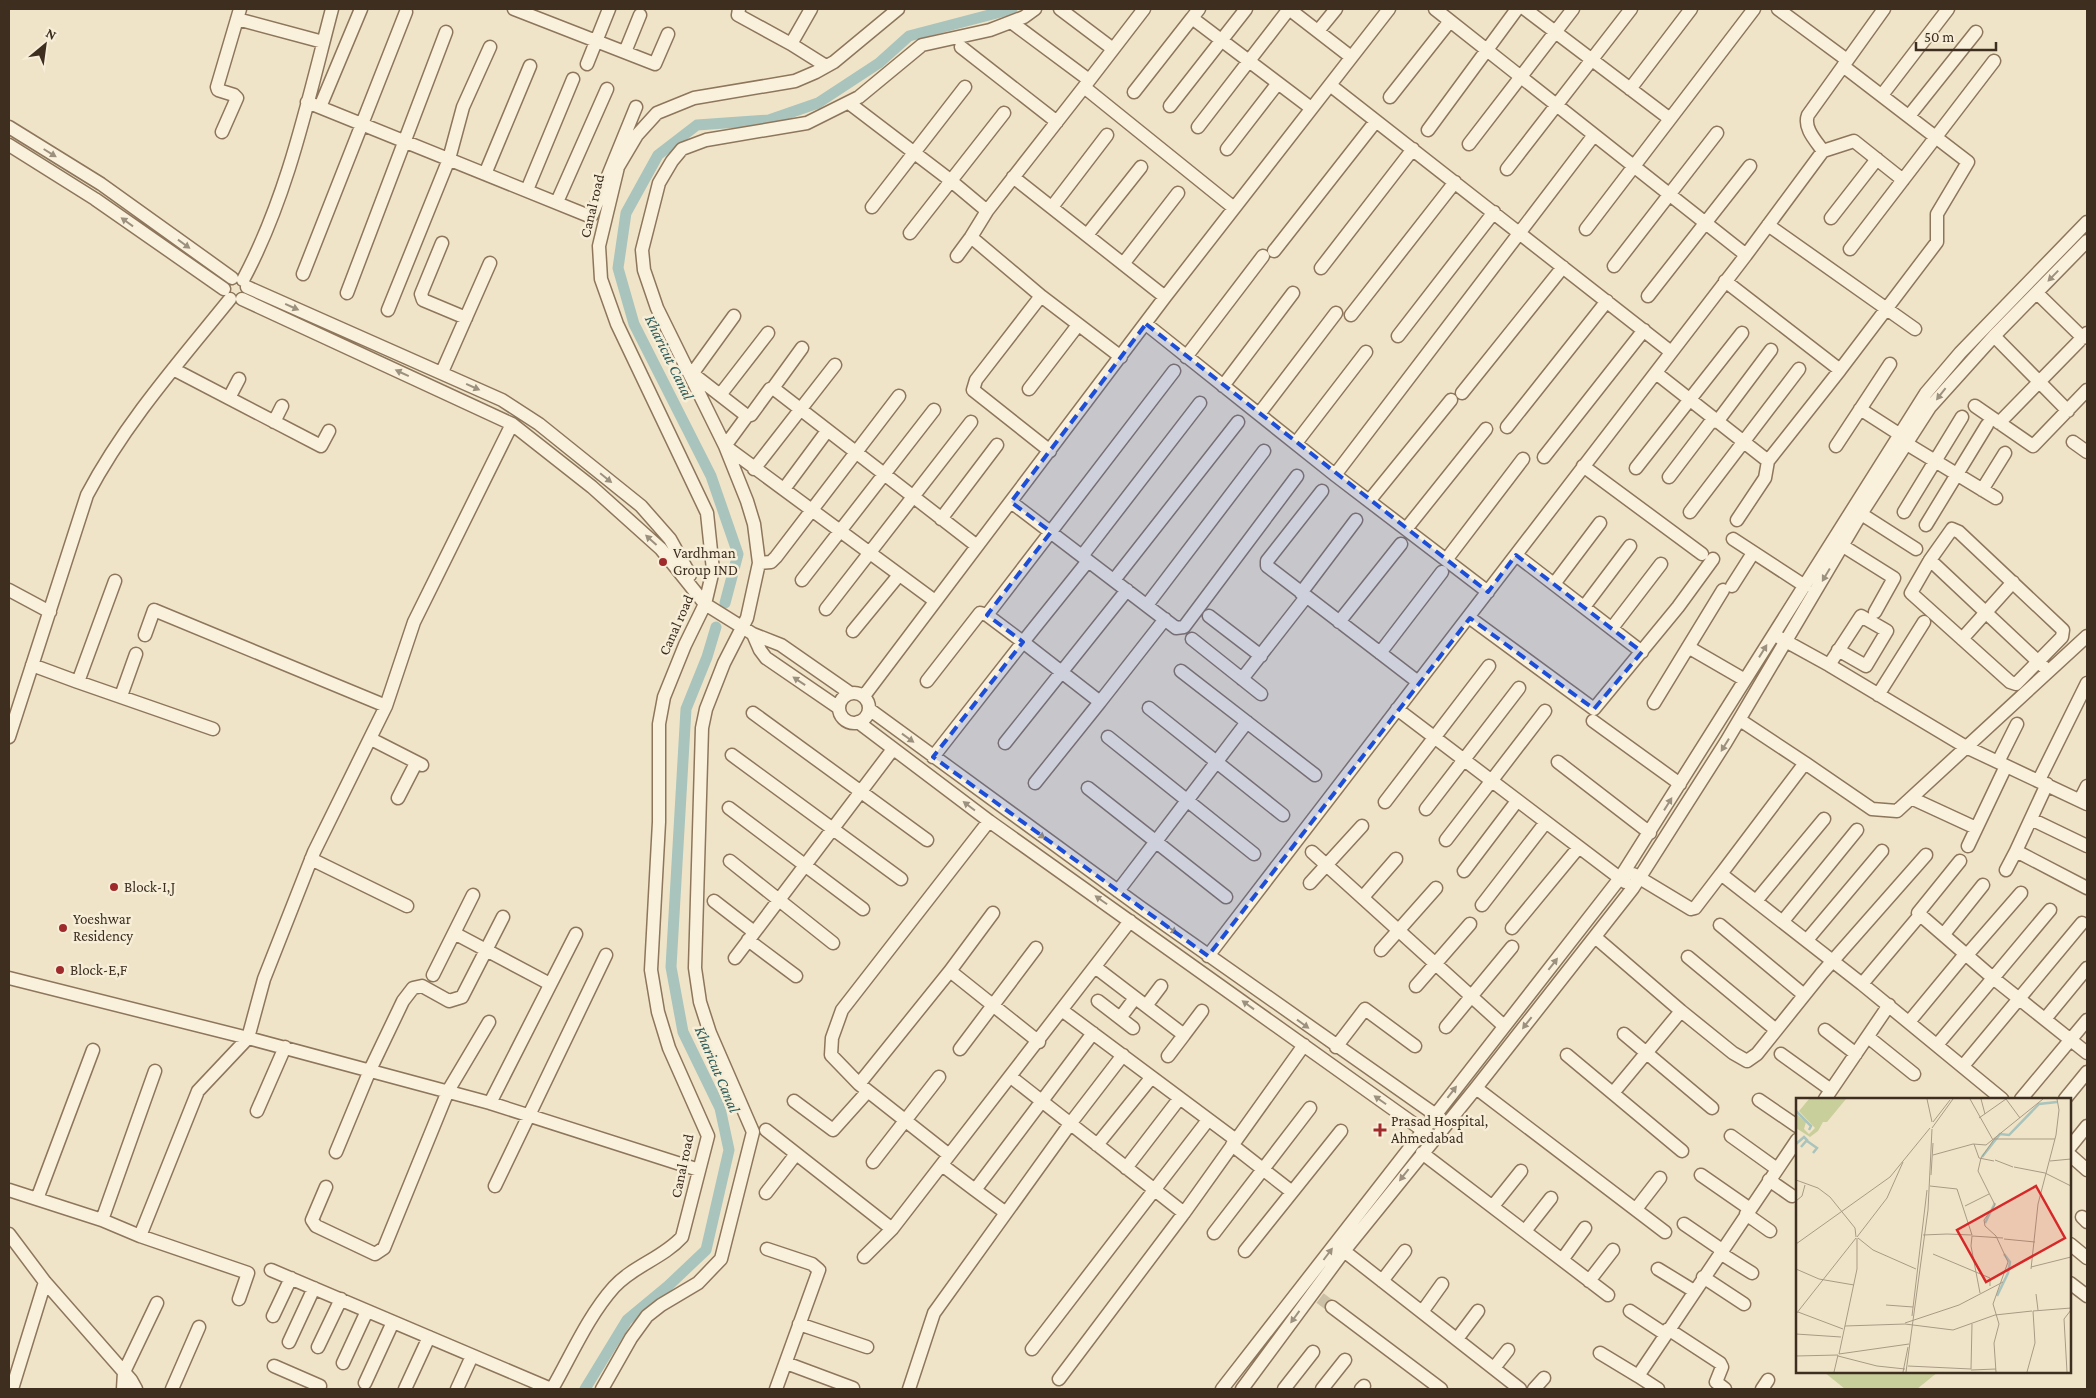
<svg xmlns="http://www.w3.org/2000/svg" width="2096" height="1398" font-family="'Crimson Pro',serif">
	<rect width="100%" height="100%" fill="#f0e4c8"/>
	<path fill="#c9cf9b" d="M 1824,1372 L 1938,1372 L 1917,1389 L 1845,1389 Z"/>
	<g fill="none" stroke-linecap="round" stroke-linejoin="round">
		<path stroke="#a9c4bc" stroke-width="11" d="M 725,603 L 738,554 L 711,476 L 634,324 L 618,268 L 626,213 L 658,155 L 697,125 L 769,120 L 818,103 L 879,63 L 909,36 L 1012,9
			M 585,1389 L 627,1320 L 668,1286 L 706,1250 L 729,1150 L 720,1108 L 683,1032 L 671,967 L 686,709 L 707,657 L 716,627"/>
		<path stroke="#ccc0a6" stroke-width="12" stroke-dasharray="12 6" stroke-linecap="butt" d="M 1320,1298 L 1332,1307"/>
		<g stroke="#8d765c" stroke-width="15">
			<path id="minor" d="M 514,9 L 655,64 L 668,34
				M 739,9 L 738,15 L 791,44 L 811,9
				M 1060,9 L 1113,49
				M 1144,9 L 1084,87 L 1234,208
				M 1199,9 L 1192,18 L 1311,108
				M 1289,9 L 1351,57
				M 1435,9 L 1746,255 L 1823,151 C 1816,141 1803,128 1808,115 L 1884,9
				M 1525,9 L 1670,119
				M 1778,9 L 1847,60
				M 237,19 L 323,42
				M 1011,22 L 1089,80
				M 1318,31 L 1336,9
				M 791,44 L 826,66
				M 961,47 L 1057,122
				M 625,52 L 640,15
				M 587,64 L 609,9
				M 1330,85 L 1671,352
				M 1084,87 L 987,211 L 971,237 L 1041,296 L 1121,357
				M 1630,89 L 1691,9
				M 1134,92 L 1192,18
				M 1882,95 L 1948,9
				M 1390,97 L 1450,21
				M 307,102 L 589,216 L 592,215 L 636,107
				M 849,103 L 950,180 L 987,211
				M 1170,106 L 1246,9
				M 320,107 L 361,9
				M 1909,116 L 1976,32
				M 9,127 L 101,184 L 232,278
				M 1198,127 L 1289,9
				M 1428,130 L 1517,9
				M 222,132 L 237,98 L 234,95 L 218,90 L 217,87 L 240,9
				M 1469,144 L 1573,9
				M 9,145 L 95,199 L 224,289
				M 1227,149 L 1278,83
				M 1823,151 L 1854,141 L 1903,180
				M 1507,169 L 1631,9
				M 485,174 L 530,66
				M 1013,177 L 1165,297
				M 527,190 L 573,79
				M 557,202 L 607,89
				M 872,207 L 965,87
				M 1052,207 L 1107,135
				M 1831,218 L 1877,159
				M 1768,225 L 1915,329
				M 1586,229 L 1754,9
				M 910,233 L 1004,113
				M 1087,235 L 1141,167
				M 442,243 L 421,294 L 423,300 L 466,318
				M 1850,249 L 1994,61
				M 1274,251 L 1376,121
				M 957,256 L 971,237
				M 1123,264 L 1178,193
				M 1614,266 L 1717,133
				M 1321,268 L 1413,149
				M 303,274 L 406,12
				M 243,280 C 288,196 308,100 332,9
				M 1725,281 L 1840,370 L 1937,242 L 1937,214 L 1968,162 L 1843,66
				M 247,287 L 502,400 L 539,424 L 641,506 L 670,539 L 690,575
				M 347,293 L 446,32
				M 2037,293 L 2083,338
				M 1041,296 L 976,380 L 973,390 L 1050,451
				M 1648,296 L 1750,166
				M 242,299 L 512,424 L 592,487 L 661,549 L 705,604 L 753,634 L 781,645 L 850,693
				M 388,310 L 449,159 L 463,107 L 490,47
				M 1351,315 L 1455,182
				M 1146,324 L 1335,475 L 1488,592
				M 1398,336 L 1494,212
				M 1994,336 L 2068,411
				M 1186,357 L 1263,256
				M 173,369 L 321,446 L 329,431
				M 689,371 L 747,416 L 751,415 L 770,389 L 773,388 L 802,348
				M 442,372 L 490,263
				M 1656,373 L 1768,461
				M 692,374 L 734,316
				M 1223,386 L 1293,293
				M 773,388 L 977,546
				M 1029,389 L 1078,325
				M 1462,393 L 1563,267
				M 720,395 L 768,333
				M 229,398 L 239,379
				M 1975,406 L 2033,446 L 2087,390
				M 1860,409 L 1899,434
				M 1259,414 L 1336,313
				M 747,416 L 725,446 L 935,601
				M 274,422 L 282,406
				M 1717,422 L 1771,350
				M 1999,423 L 2087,333
				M 512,424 L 414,622 L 386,706 L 314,852 L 264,979 L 248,1038 L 490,1103 L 699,1170
				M 1507,427 L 1607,301
				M 2073,442 L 2087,452
				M 1296,443 L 1366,352
				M 1907,444 L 1996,498
				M 1836,446 L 1890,364
				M 1544,457 L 1644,330
				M 1583,466 L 1702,554
				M 1636,468 L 1742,333
				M 754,469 L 835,365
				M 1335,475 L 1594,135
				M 1669,477 L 1713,419
				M 784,489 L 827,431
				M 1982,490 L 2005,453
				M 1322,491 L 1267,561 L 1267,566 L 1418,682
				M 1369,501 L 1451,400
				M 1011,502 L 1176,628 L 1184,627 L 1297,476
				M 1855,510 L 1916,549
				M 1690,512 L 1799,369
				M 1904,512 L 1962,417
				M 941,519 L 997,445
				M 1737,520 L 1765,478 L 1768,461 L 1840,370
				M 1926,525 L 1987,425
				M 1406,529 L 1486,429
				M 1952,529 L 1959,532 L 2063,630 L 2062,637 L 2016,684 L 2010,682 L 1911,593 L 1930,560 Z
				M 1733,539 L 1805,586
				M 1843,546 L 1894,578 L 1875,612
				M 1516,555 L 1642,652
				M 1082,556 L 1200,403
				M 1446,560 L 1523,459
				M 1930,560 L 2045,668
				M 759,563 L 771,562 L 776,557 L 899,396
				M 802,580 L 934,410
				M 1114,580 L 1238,422
				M 1554,584 L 1600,523
				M 1732,586 L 1753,553
				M 9,590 L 50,612
				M 1301,593 L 1356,520
				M 1147,605 L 1264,451
				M 1584,607 L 1630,546
				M 826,609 L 971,422
				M 987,615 L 1174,371
				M 1209,616 L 1261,656
				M 1470,618 L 1594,709 L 1678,607 L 1713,559
				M 1339,622 L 1401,544
				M 1612,628 L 1661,564
				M 853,631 L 899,575
				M 753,634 L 760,650 L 766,658 L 839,708
				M 145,635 L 154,610 L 386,706
				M 1780,638 L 1829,665 L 1966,747 L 2087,804
				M 1192,639 L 1261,694
				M 1962,639 L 2013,582
				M 1688,647 L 1745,680
				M 1380,653 L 1442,572
				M 32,665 L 78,682 L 115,581
				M 1829,665 L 1861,616 L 1887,631 L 1866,666 L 1838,650
				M 1181,671 L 1315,775
				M 1242,679 L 1306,597
				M 927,681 L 980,613 L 987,615 L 1023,642 L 1088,561
				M 78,682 L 213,729
				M839 708a15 15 0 1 1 30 0a15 15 0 1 1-30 0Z
				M 1878,695 L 1924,622
				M 121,696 L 136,654
				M 864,696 L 1165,297 L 1389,9
				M 1654,703 L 1723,590
				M 1149,708 L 1283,815
				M 869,709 L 1140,907 L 1440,1118
				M 1397,709 L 1625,882
				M 753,713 L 927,840
				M 1740,720 L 1805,763
				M 1593,721 L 1680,784
				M 858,722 L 989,821 L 1428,1134
				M 9,737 L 87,495 C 125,423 179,362 230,299
				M 1108,737 L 1254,854
				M 371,739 L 422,765
				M 1005,743 L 1127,590
				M 732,755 L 901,879
				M 933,757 L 1023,642 L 1100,702 L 1165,619
				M 1558,762 L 1650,833
				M 1998,762 L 2017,724
				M 2039,780 L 2087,683
				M 1035,783 L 1100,702
				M 2047,784 L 2016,851 L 2087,888
				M 1088,788 L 1226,897
				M 398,798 L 416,763
				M 1911,798 L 1976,828
				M 2080,800 L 2087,786
				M 1385,802 L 1489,666
				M 729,808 L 863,909
				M 1426,809 L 1519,688
				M 2031,819 L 2087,846
				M 1446,840 L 1545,711
				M 1968,846 L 2006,766
				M 1312,852 L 1504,1026
				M 311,859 L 407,906
				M 730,861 L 833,943
				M 1960,861 L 1918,913 L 1993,978 L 2087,1053
				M 2006,870 L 2016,851
				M 1464,871 L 1517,801
				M 1633,874 L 1691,909 L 1695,908 L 1721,874 L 1862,984 L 2002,1099
				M 1721,874 L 1805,763 L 1872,809 L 1897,811 L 2087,636
				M 1310,883 L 1362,826
				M 1118,891 L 1247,722
				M 1363,897 L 1396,859
				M 714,901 L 754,932
				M 1756,901 L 1824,819
				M 1482,905 L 1546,822
				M 993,913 L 950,971 L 1039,1042
				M 1783,921 L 1857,830
				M 1720,925 L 1804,995
				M 1512,928 L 1579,847
				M 454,933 L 550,984
				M 1944,934 L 1983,885
				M 1595,937 L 1681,1011 L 1733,1053 L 1747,1061 L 1757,1054 L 1822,973 L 1926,855
				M 748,940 L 796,976
				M 1807,940 L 1882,851
				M 1381,950 L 1436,888
				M 1967,955 L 2021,893
				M 1208,956 L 1746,255
				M 1688,957 L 1776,1030
				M 735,958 L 893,749
				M 1095,967 L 1184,1035 L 1202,1011
				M 433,975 L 473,895
				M 9,978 L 248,1038 L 198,1091 L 140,1236 L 102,1220 L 9,1190
				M 1862,984 L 1920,915
				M 1416,986 L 1470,924
				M 1098,1001 L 1133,1028
				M 1146,1006 L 1161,986
				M 1063,1011 L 1236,1140
				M 1120,1018 L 1135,998
				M 2045,1019 L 2087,968
				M 1909,1022 L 1966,953
				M 1446,1027 L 1512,947
				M 1825,1030 L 1856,1054
				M 1624,1034 L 1712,1108
				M 1868,1037 L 1914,1074
				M 1937,1045 L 2050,910
				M 1336,1047 L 1365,1009 L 1415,1046
				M 960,1049 L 1036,948
				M 1781,1054 L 1831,1090
				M 1567,1055 L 1682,1151
				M 1168,1056 L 1184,1035
				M 1963,1066 L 2082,923
				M 1011,1077 L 1184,1213
				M 859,1084 L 831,1055 L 832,1038 L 842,1010 L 989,821
				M 1476,1088 L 1665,1232
				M 1613,1093 L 1681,1011
				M 1825,1099 L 1889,1005
				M 2021,1099 L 2087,1020
				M 2065,1099 L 2087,1072
				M 1759,1100 L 1797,1126
				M 794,1101 L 833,1130 L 868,1091
				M 490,1103 L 576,934
				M 257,1111 L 285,1047
				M 766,1130 L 892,1229
				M 1731,1136 L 1777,1169
				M 1097,1145 L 1151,1078
				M 1232,1145 L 1292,1192
				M 2070,1147 L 2087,1126
				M 336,1152 L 370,1070 L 403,1001 L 413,988 L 422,986 L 449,1001 L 462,997 L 503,917
				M 1422,1153 L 1608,1295
				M 949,1155 L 859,1084 L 950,971
				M 2070,1155 L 2087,1170
				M 873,1162 L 939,1077
				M 942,1165 L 975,1190 L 1093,1033
				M 1126,1168 L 1179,1099
				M 1701,1175 L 1750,1209
				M 1769,1180 L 1792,1196
				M 495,1186 L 606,955
				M 326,1187 L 312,1220 L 316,1226 L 375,1254 L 384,1248 L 448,1091 L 489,1022
				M 975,1190 L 1006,1213
				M 766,1193 L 796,1154
				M 37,1199 L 93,1050
				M 1493,1206 L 1521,1171
				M 1636,1209 L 1660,1178
				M 1746,1214 L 1770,1231
				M 2082,1217 L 2087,1222
				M 102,1220 L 155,1071
				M 1684,1224 L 1722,1250
				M 1525,1231 L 1551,1198
				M 1214,1233 L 1310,1108
				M 9,1234 L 45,1282 L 131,1380 L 136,1389
				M 140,1236 L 248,1273 L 239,1299
				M 2070,1244 L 2087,1258
				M 767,1249 L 812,1264 L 819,1270 L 776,1389
				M 1245,1251 L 1341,1131
				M 1344,1251 L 1520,1389
				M 1720,1253 L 1752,1273
				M 864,1257 L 892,1229 L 1130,921
				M 1562,1260 L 1585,1228
				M 1658,1269 L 1694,1291
				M 271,1270 L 551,1389
				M 1703,1277 L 1744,1304
				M 1382,1281 L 1405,1251
				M 1589,1281 L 1613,1250
				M 2070,1283 L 2087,1296
				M 1332,1307 L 1441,1389
				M 1630,1311 L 1665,1334
				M 1422,1312 L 1442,1284
				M 273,1316 L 291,1278
				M 799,1324 L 867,1347
				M 1668,1329 L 1720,1363 L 1722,1367 L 1716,1382 L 1725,1389
				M 1457,1339 L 1478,1311
				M 289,1342 L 314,1288
				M 318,1347 L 341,1299
				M 1032,1349 L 1208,1120
				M 1600,1353 L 1638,1376
				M 343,1363 L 367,1311
				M 786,1363 L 853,1388
				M 274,1366 L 320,1386 L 319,1389
				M 1494,1368 L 1508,1350
				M 1059,1379 L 1184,1213 L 1304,1045
				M 365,1383 L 393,1322
				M 12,1389 L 45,1282
				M 123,1389 L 124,1372 L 157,1303
				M 172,1389 L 199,1327
				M 405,1389 L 429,1337
				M 457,1389 L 472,1356
				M 552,1389 C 571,1356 588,1316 614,1287 C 633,1266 663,1258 682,1237 L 708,1136 L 669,1048 L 658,1012 L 651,970 L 659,822 L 659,724 L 664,697 L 685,645 L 705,604 L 713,570 L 707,513 L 617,324 L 601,279 L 599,246 L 618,167 L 637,135 L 657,113 L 694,98 L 795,81 L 816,72 L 834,62 L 898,9
				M 602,1389 L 631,1338 L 647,1316 L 661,1305 L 698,1283 L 721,1259 L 753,1132 L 710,1033 L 700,1002 L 695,968 L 702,728 L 706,709 L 724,663 L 747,618 L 759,563 L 754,524 L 747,501 L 725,446 L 657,308 L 644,270 L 642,250 L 659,183 L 672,161 L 682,149 L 706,140 L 807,123 L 859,97 L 922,45 L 990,30 L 1024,17 L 1035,9
				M 909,1389 L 934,1313 L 1070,1124 L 1123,1055
				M 1222,1389 L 1620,878 L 1926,393 L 1960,353 L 2087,222
				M 1242,1389 L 1344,1251 L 1476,1088 L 1633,888 L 1726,742 L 1861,514 L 1930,407 L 1994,336 L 2087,241
				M 1284,1389 L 1313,1352
				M 1322,1389 L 1345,1360
				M 1361,1389 L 1364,1386
				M 1534,1389 L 1544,1378
				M 1658,1389 L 1638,1376 L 1797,1140
				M 1762,1389 L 1768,1380"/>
		</g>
		<use href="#minor" stroke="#faf1dc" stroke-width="12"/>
	</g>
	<defs><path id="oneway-solid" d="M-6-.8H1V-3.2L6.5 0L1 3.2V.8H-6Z" transform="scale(1.25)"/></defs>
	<g fill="#9c907e">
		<use href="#oneway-solid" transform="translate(50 153) rotate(32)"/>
		<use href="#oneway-solid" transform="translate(127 222) rotate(-144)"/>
		<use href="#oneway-solid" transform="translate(184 244) rotate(36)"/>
		<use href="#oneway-solid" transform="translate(2053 276) rotate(134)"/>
		<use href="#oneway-solid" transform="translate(292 307) rotate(24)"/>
		<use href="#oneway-solid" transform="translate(402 373) rotate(-155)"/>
		<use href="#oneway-solid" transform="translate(473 387) rotate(24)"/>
		<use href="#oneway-solid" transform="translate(1941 394) rotate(128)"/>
		<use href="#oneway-solid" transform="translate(606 478) rotate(39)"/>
		<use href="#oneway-solid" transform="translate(651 540) rotate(-138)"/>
		<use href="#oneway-solid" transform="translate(1826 575) rotate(121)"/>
		<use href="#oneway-solid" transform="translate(1763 651) rotate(-58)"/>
		<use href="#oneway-solid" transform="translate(799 681) rotate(-146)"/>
		<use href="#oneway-solid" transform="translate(908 738) rotate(36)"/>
		<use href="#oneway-solid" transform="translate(1725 745) rotate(122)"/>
		<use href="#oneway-solid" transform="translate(1668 804) rotate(-58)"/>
		<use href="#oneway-solid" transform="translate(969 806) rotate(-143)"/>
		<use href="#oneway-solid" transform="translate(1039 834) rotate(36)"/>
		<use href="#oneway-solid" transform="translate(1101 900) rotate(-145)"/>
		<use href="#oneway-solid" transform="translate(1171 929) rotate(36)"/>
		<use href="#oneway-solid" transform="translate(1553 964) rotate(-52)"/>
		<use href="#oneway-solid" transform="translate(1248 1005) rotate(-144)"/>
		<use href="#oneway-solid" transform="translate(1527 1023) rotate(128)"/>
		<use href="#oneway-solid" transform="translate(1303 1024) rotate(36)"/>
		<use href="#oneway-solid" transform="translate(1452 1092) rotate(-52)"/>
		<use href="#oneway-solid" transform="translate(1380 1100) rotate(-145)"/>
		<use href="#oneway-solid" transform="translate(1404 1175) rotate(128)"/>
		<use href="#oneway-solid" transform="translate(1328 1254) rotate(-53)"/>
		<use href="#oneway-solid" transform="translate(1295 1317) rotate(126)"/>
	</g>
	<path fill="#1d4ed8" fill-opacity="0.2" stroke="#1d4ed8" stroke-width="4" stroke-dasharray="10 6" stroke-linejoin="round" d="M 1146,324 L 1488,592 L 1516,555 L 1642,652 L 1594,709 L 1470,618 L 1208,956 L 933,757 L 1023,642 L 987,615 L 1051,532 L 1011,502 Z"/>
	<g fill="#9e2a2b" stroke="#f7eed8" stroke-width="2">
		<circle cx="663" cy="562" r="5"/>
		<circle cx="114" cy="887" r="5"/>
		<circle cx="63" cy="928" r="5"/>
		<circle cx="60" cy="970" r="5"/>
		<path d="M1377.5 1122.5h5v5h5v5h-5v5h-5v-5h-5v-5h5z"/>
	</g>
	<g text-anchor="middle" stroke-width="5" stroke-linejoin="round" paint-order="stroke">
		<g font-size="15" fill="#3d2e20" stroke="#f7eed8">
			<text transform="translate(592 206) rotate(-77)" y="5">Canal road</text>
			<text transform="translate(676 625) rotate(-66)" y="5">Canal road</text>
			<text transform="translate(682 1166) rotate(-78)" y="5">Canal road</text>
		</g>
		<g font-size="15" fill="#3d2e20" stroke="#f7eed8" text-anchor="start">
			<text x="673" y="558">Vardhman<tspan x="673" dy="17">Group IND</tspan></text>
			<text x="124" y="892">Block-I,J</text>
			<text x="73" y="924">Yoeshwar<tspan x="73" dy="17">Residency</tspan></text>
			<text x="70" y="975">Block-E,F</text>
			<text x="1391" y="1126">Prasad Hospital,<tspan x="1391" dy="17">Ahmedabad</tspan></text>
		</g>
		<g font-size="16" font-style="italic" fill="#2f5d5a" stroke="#f7eed8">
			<text transform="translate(670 357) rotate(64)" y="6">Kharicut Canal</text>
			<text transform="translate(718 1069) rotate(67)" y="6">Kharicut Canal</text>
		</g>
	</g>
	<g transform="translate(1796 1098)">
		<rect width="275" height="275" fill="#f0e4c8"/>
		<path d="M 13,1 L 50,1 L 31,24 L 27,24 L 22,33 L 14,39 L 0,30 L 0,16 L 10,24 L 8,31 L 13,36 L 19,30 L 3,13 Z" fill="#c9cf9b"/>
		<path fill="none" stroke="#a9c4bc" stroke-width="2.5" d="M 0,13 L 15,28 L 13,32M 11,43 L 21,50 L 17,55M 0,46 L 8,39 L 11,42 L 5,49M 186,59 L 204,36 L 213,37 L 243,6 L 261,4M 189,125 L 199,105M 201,198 L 212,175 L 214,164 L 208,156"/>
		<path fill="none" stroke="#a89b85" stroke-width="1" d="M 131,1 L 136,24M 174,1 L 197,42M 185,1 L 189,16M 210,1 L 224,20M 183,20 L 210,1M 137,24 L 154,2M 136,30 L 157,1M 199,40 L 185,60 L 182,73 L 199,107 L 188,122 L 189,128 L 200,138 L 212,164 L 197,206 L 203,226 L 198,245 L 200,274M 198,41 L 259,41M 178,46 L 183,60 L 198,63M 137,57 L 177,46 L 190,47 L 247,1M 199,62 L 217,69M 254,63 L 275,61M 218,69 L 249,75 L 275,88M 135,77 L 137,45M 0,82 L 22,90 L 34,99 L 59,130 L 60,139M 134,88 L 161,91 L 176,137M 0,103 L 6,98 L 9,87M 169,108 L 193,96M 151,136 L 176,137M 127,137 L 151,136M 176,138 L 175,148 L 184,195M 176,138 L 207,140M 61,139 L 91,100 L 107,64M 62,140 L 77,152 L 120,171M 208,141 L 239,144M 0,146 L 94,79 L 134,30M 137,156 L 194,180 L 194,188M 235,169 L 275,159M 0,171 L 23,181 L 58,187M 235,171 L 242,106 L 260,37 L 263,12 L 261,1M 240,196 L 242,212M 90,207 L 117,209M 237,213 L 275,210M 2,214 L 47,231M 0,216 L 60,140M 116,218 L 131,92M 109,225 L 163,207 L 207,184M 49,228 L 109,226 L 157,232 L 199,217 L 236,213M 0,236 L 45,239M 43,256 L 113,246M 43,256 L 61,171 L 61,140M 0,258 L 42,257M 42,258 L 81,268 L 109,271M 112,268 L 175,271M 175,271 L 176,226M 175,272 L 200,271M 38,274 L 42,257M 107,274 L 112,249M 110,274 L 132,112 L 136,31M 231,274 L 239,245 L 237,213M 271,274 L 268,221 L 275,212"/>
		<path fill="#d62828" fill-opacity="0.15" stroke="#d62828" stroke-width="2.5" d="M 240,88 L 269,140 L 190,184 L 161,132 Z"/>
		<rect width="275" height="275" fill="none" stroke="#3d2e20" stroke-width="2.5"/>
	</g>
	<rect width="2096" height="1398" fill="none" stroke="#3d2e20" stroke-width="20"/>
	<g transform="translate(45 45) rotate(29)" stroke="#f7eed8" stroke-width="4" paint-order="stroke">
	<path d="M0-4L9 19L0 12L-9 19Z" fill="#3d2e20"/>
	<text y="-8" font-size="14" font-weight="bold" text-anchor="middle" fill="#3d2e20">N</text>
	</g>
	<path d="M1916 42v8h80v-8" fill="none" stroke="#3d2e20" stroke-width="2.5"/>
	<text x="1924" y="42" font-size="15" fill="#3d2e20" stroke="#f7eed8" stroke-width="4" paint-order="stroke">50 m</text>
</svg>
